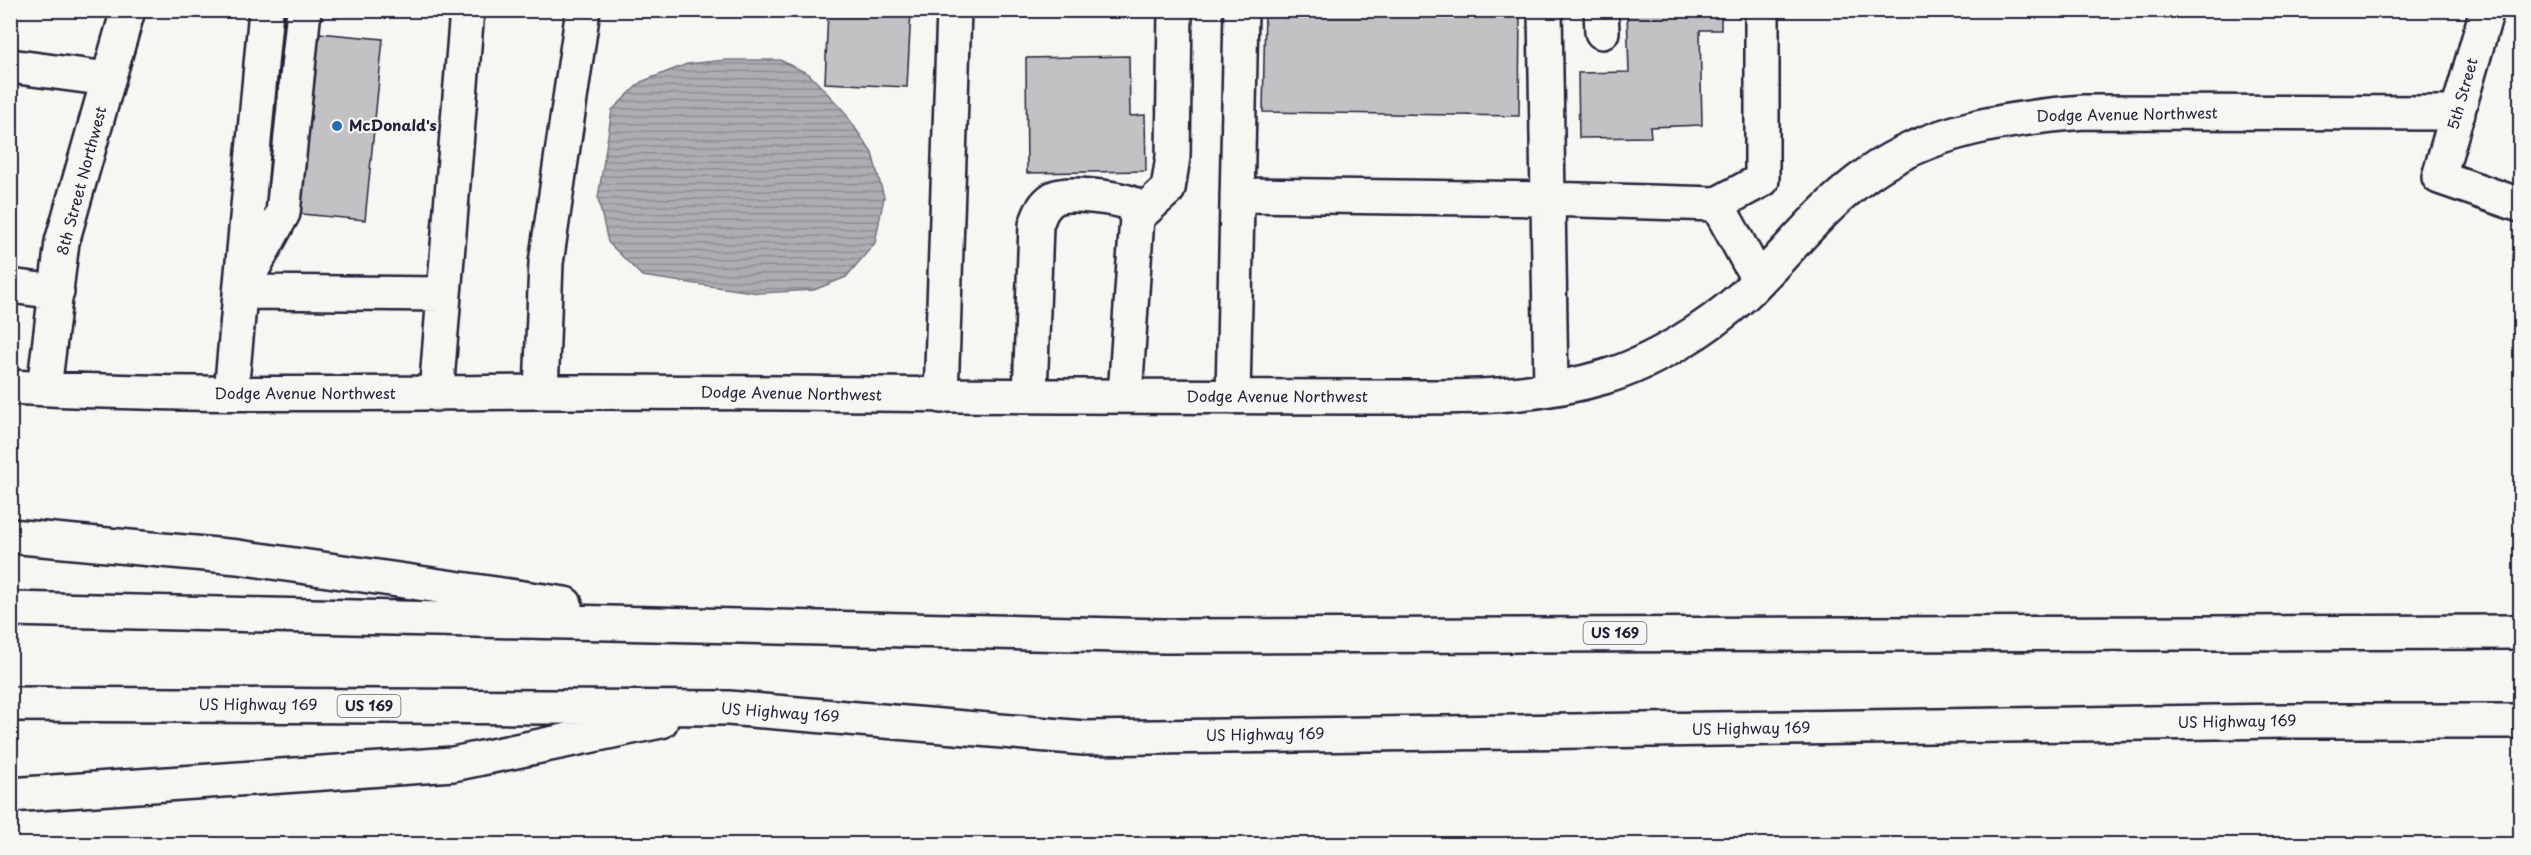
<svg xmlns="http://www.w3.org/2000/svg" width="2531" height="855" font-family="'Playpen Sans',sans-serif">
	<defs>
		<pattern id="water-rules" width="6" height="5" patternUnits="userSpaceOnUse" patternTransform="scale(1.5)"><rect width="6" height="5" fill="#adadb3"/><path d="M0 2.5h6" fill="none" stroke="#8c8c93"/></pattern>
	</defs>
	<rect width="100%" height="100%" fill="#f6f6f2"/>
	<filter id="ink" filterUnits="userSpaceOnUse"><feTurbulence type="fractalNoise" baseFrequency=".0167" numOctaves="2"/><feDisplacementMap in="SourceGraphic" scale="12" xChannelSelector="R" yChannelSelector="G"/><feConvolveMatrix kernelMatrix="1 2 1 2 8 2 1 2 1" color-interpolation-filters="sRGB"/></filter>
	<g filter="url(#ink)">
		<path fill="url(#water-rules)" stroke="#757583" stroke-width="1.5" d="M 726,60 L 780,60 L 809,74 L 843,110 L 872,153 L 884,197 L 875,243 L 846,277 L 814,290 L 759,293 L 703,285 L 642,276 L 608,242 L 598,198 L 612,110 L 641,82 L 687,64 Z"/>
		<path fill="#c2c2c4" stroke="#22223b" stroke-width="1.5" d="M 828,10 L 911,10 L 907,87 L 825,83 Z
			M 1265,10 L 1520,10 L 1519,116 L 1263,112 Z
			M 1627,10 L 1721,10 L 1721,30 L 1700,30 L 1702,125 L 1650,127 L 1651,137 L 1579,138 L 1578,73 L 1629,72 Z
			M 308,32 L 383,39 L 365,220 L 291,213 Z
			M 1129,56 L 1130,116 L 1145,115 L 1146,171 L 1027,173 L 1026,58 Z"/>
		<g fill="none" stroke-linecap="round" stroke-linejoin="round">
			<g stroke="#22223b" stroke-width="38">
				<path id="minor" d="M 304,10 L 283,213 L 240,292 L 444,294
					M 1545,10 L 1551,388
					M 1601,10 L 1602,32
					M 2487,10 L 2439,177 L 2520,205
					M 10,66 L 108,79
					M 1237,195 L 1546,199 L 1717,204 L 1758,279
					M 1717,204 L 1762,180 L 1762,10
					M 1137,217 L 1168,189 L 1173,157 L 1175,10
					M 10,286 L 57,292
					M 10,387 C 188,397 365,393 542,392 C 719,391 897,395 1074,396 C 1172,396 1269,397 1367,397 C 1445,397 1528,400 1604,377 C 1650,364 1709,328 1744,295 C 1786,255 1820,208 1868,174 C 1931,129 2009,118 2084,112 L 2458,113
					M 44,389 L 62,242 L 128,10
					M 541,392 L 546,263 L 583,10
					M 231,393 L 266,10
					M 436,394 L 467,10
					M 941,396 L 954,10
					M 1030,396 L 1036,225 C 1040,214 1043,205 1054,198 C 1066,191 1117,198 1130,203 L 1137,217 L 1125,396
					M 1233,397 L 1241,10"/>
			</g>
			<g stroke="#22223b" stroke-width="38">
				<path id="highway" d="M 10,536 L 238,557 L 565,604
					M 10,609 L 1163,636 L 2520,632
					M 10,704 L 728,708 L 1084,738 L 2286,721 L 2520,721
					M 10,795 L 453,764 L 661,721"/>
			</g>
			<use href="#minor" stroke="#f6f6f2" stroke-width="33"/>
			<use href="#highway" stroke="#f6f6f2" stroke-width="33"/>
		</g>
	</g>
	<circle fill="#1f6fb2" stroke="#f6f6f2" stroke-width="2" cx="337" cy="126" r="6"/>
	<g text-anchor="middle" stroke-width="4.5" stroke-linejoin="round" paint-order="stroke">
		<g fill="#f6f6f2" stroke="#626272" stroke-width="1.5">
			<rect x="1583.5" y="622" width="63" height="22" rx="4.5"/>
			<rect x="337.5" y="695" width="63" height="22" rx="4.5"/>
		</g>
		<g font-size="14" font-weight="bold" fill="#22223b">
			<text x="1615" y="638">US 169</text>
			<text x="369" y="711">US 169</text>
		</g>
		<g font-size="15" fill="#22223b" stroke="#f6f6f2">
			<text transform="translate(2463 94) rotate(-74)" y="5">5th Street</text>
			<text transform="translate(2127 115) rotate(-1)" y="5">Dodge Avenue Northwest</text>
			<text transform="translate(82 181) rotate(-75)" y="5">8th Street Northwest</text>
			<text x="305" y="399">Dodge Avenue Northwest</text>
			<text transform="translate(791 394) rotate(1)" y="5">Dodge Avenue Northwest</text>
			<text x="1277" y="402">Dodge Avenue Northwest</text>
			<text x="258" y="710">US Highway 169</text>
			<text transform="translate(780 713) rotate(4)" y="5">US Highway 169</text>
			<text transform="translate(2237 722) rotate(-1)" y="5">US Highway 169</text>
			<text transform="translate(1751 729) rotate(-1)" y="5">US Highway 169</text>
			<text transform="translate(1265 735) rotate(-1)" y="5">US Highway 169</text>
		</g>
		<g font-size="15" font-weight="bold" fill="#22223b" stroke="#f6f6f2" text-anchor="start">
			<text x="349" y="131">McDonald's</text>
		</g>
	</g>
	<rect width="2531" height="855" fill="none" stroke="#f6f6f2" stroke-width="36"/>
	<rect x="18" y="18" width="2495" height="819" fill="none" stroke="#22223b" stroke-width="2" filter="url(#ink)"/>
</svg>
